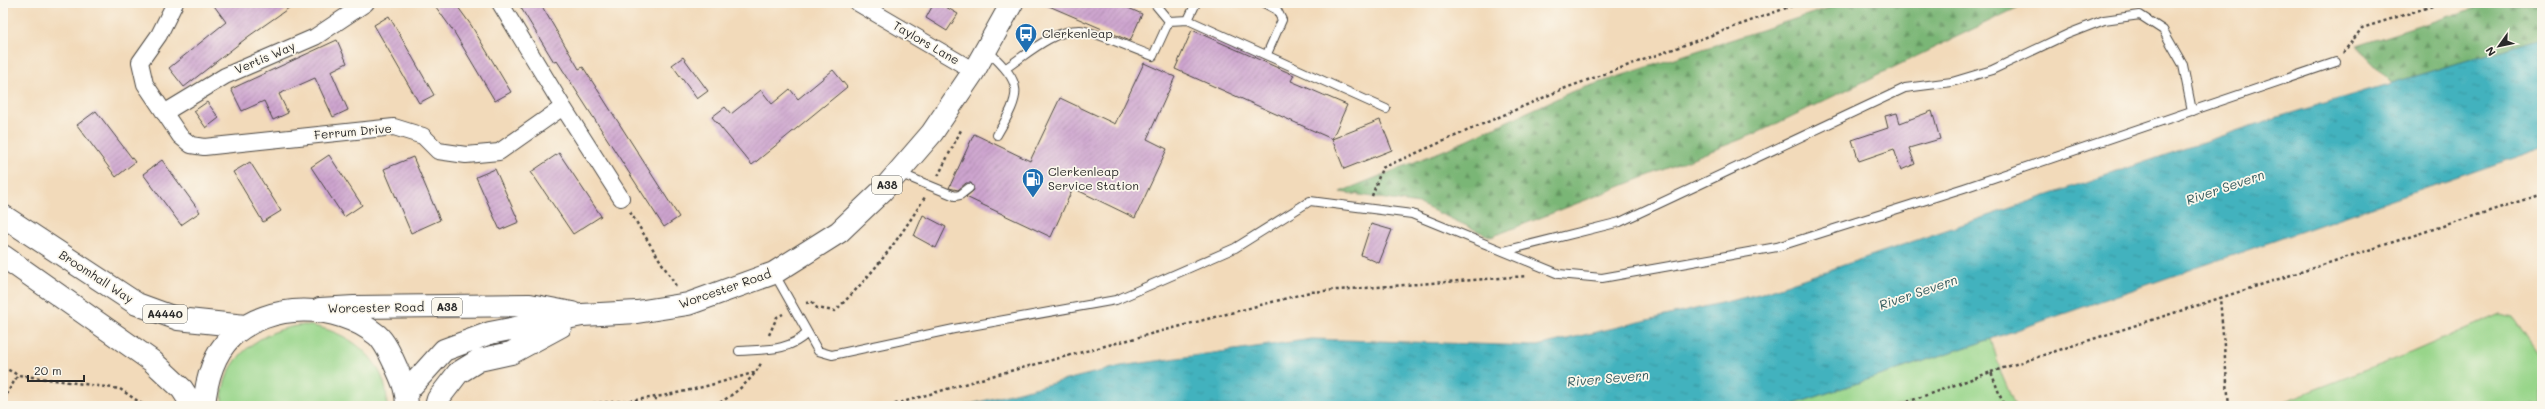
<svg xmlns="http://www.w3.org/2000/svg" width="2545" height="409" font-family="Mali,sans-serif">
	<defs>
		<pattern id="forest-firs" width="22" height="20" patternUnits="userSpaceOnUse"><rect width="22" height="20" fill="#7ab676"/><path d="M5 1l3.5 6h-7zM16 11l3.5 6h-7z" fill="#649461"/></pattern>
		<pattern id="water-ripples" width="26" height="14" patternUnits="userSpaceOnUse"><rect width="26" height="14" fill="#43b2be"/><path d="M2 4q2-2 4 0t4 0M15 11q2-2 4 0t4 0" fill="none" stroke="#38919b"/></pattern>
		<pattern id="building-hatch" width="6" height="6" patternUnits="userSpaceOnUse"><rect width="6" height="6" fill="#cda4cf"/><path d="M-1 1l2-2M0 6l6-6M5 7l2-2" fill="none" stroke="#a786a8"/></pattern>
	</defs>
	<rect width="100%" height="100%" fill="#fbf7ec"/>
	<filter id="ink" filterUnits="userSpaceOnUse"><feTurbulence type="fractalNoise" baseFrequency=".025" numOctaves="2"/><feDisplacementMap in="SourceGraphic" scale="8" xChannelSelector="R" yChannelSelector="G"/><feConvolveMatrix kernelMatrix="1 2 1 2 8 2 1 2 1" color-interpolation-filters="sRGB"/></filter>
	<filter id="wash" filterUnits="userSpaceOnUse"><feTurbulence type="fractalNoise" baseFrequency=".012" numOctaves="4" result="noise"/><feDisplacementMap in="SourceGraphic" scale="16" xChannelSelector="R" yChannelSelector="G"/><feGaussianBlur stdDeviation="0.9" result="paint"/><feColorMatrix in="noise" values="0 0 0 0 0 0 0 0 0 0 0 0 0 0 0 0 0 1.4 0 .05"/><feComposite in="paint" operator="in"/></filter>
	<g filter="url(#wash)">
		<rect width="100%" height="100%" fill="#f2daba"/>
		<path fill="#98d58a" stroke="#62805a" d="M 2500,314 L 2513,317 L 2542,359 L 2542,406 L 2272,406 L 2410,353 Z
			M 305,325 C 347,329 389,360 387,406 L 222,406 C 220,358 263,328 305,325 Z
			M 1991,339 L 2001,373 L 2015,406 L 1788,406 Z"/>
		<path fill="url(#forest-firs)" stroke="#527050" d="M 1844,3 L 2027,3 L 1757,133 L 1491,237 L 1419,204 L 1340,192 L 1447,149 L 1571,92 Z
			M 2491,3 L 2542,3 L 2542,38 L 2392,83 L 2356,46 Z"/>
		<path fill="url(#water-ripples)" stroke="#376e74" d="M 2542,38 L 2542,148 L 1991,339 L 1788,406 L 963,406 L 1121,366 L 1312,339 L 1537,346 L 1759,294 L 2268,120 Z"/>
		<g id="blocks">
			<path fill="url(#building-hatch)" d="M 212,3 L 296,3 L 249,36 L 184,87 L 169,68 L 226,22 Z
				M 433,3 L 455,3 L 471,25 L 511,92 L 495,101 L 454,32 Z
				M 518,3 L 540,3 L 579,69 L 583,67 L 679,217 L 664,227 L 557,61 L 554,62 Z
				M 934,3 L 939,3 L 958,14 L 947,31 L 926,18 Z
				M 1042,3 L 1117,3 L 1142,14 L 1130,41 Z
				M 389,16 L 434,95 L 419,103 L 374,25 Z
				M 1192,30 L 1294,75 L 1291,81 L 1347,105 L 1332,139 L 1175,69 Z
				M 337,40 L 347,63 L 331,71 L 348,110 L 333,117 L 315,78 L 279,94 L 288,113 L 273,120 L 264,101 L 242,111 L 231,89 Z
				M 683,57 L 708,91 L 697,99 L 672,65 Z
				M 1144,63 L 1175,77 L 1147,139 L 1167,149 L 1135,218 L 1073,188 L 1051,237 L 966,197 L 974,190 L 971,183 L 966,183 L 958,190 L 949,188 L 974,134 L 1030,161 L 1060,98 L 1115,124 Z
				M 833,70 L 847,87 L 752,165 L 712,117 L 725,107 L 731,114 L 761,90 L 772,104 L 790,89 L 798,99 Z
				M 207,102 L 219,118 L 206,128 L 194,111 Z
				M 96,111 L 135,162 L 116,177 L 77,125 Z
				M 1932,111 L 1940,139 L 1909,148 L 1915,164 L 1901,170 L 1894,149 L 1859,161 L 1852,140 L 1888,128 L 1885,116 L 1897,113 L 1900,123 Z
				M 1380,120 L 1392,150 L 1344,169 L 1332,139 Z
				M 559,153 L 601,216 L 573,234 L 531,172 Z
				M 329,155 L 362,205 L 344,217 L 311,167 Z
				M 413,157 L 440,220 L 411,233 L 384,169 Z
				M 162,160 L 200,212 L 181,225 L 143,174 Z
				M 250,162 L 281,211 L 263,222 L 233,172 Z
				M 495,169 L 519,222 L 500,230 L 476,177 Z
				M 923,215 L 946,227 L 936,248 L 914,236 Z
				M 1371,224 L 1392,230 L 1379,263 L 1361,255 Z"/>
		</g>
	</g>
	<g filter="url(#ink)">
		<use href="#blocks" fill-opacity="0" stroke="#494540" stroke-width="1"/>
		<g fill="none" stroke-linecap="round" stroke-linejoin="round">
			<g stroke="#494540" stroke-width="10">
				<path id="service" d="M 1154,3 L 1169,21
					M 1264,3 L 1277,10 L 1282,20 L 1267,54
					M 1188,20 L 1196,3
					M 987,50 C 1024,85 1022,92 997,135
					M 1006,68 C 1027,54 1053,30 1080,30 C 1090,30 1139,51 1153,56 L 1169,21 L 1188,20 L 1386,109
					M 899,173 L 955,196 L 960,195 L 969,188
					M 1504,251 L 1620,222 L 1905,88 L 1952,82 L 1992,70 L 2068,34 L 2104,20 L 2140,15 L 2163,30 L 2183,65 L 2192,111
					M 774,273 L 818,351 L 832,355 L 954,329 L 1116,300 L 1235,248 L 1310,201 L 1412,214 L 1559,274 L 1602,278 L 1777,247 L 1964,188 L 2336,62
					M 739,351 C 763,349 789,352 807,333"/>
			</g>
			<g stroke="#494540" stroke-width="18">
				<path id="minor" d="M 175,3 L 159,35 L 140,62 L 145,84 L 180,136 L 191,145 L 204,147 L 394,127 L 423,136 L 438,151 L 466,155 L 499,152 L 563,107 L 500,3
					M 858,3 L 974,71
					M 563,107 L 621,198
					M 164,113 L 225,76 L 315,37 L 366,3"/>
			</g>
			<g stroke="#494540" stroke-width="24">
				<path id="primary" d="M 320,309 L 354,307 L 530,305 L 572,313
					M 407,391 L 444,350 L 490,333 L 582,315 L 637,312 L 688,304 L 774,273 L 839,232 L 882,191 L 932,133 L 974,71 L 1012,3
					M 436,406 L 438,399 L 458,373 L 479,360 L 511,353 L 561,326"/>
			</g>
			<g stroke="#494540" stroke-width="24">
				<path id="trunk" d="M 3,216 L 137,304 L 178,319 L 245,326
					M 3,256 L 152,361 L 182,389 L 193,406
					M 204,406 C 206,382 213,355 231,337 C 269,302 337,302 377,335 C 386,343 392,358 397,369 C 403,382 407,392 407,406"/>
			</g>
			<path stroke="#494540" stroke-width="2.5" stroke-dasharray="3 3" stroke-linecap="butt" d="M 2343,53 L 2362,28 L 2442,3
				M 938,176 L 962,128
				M 1372,196 L 1382,168 L 1563,89 L 1800,3
				M 630,212 L 676,286
				M 806,303 L 812,302 L 817,308 L 835,311 C 873,274 897,242 925,197
				M 769,335 L 777,317 L 783,314
				M 3,367 L 18,375 L 120,389 L 145,406
				M 1991,372 L 2220,298
				M 3,400 L 18,375
				M 593,403 C 650,402 703,388 756,372
				M 654,406 L 656,398
				M 715,406 C 732,395 752,382 761,363
				M 889,406 L 995,375 L 1310,292 L 1527,276
				M 1896,406 L 1991,372 L 2004,406
				M 2229,406 L 2220,298 L 2542,194"/>
			<use href="#service" stroke="#fff" stroke-width="8"/>
			<use href="#minor" stroke="#fff" stroke-width="16"/>
			<use href="#primary" stroke="#fff" stroke-width="22"/>
			<use href="#trunk" stroke="#fff" stroke-width="22"/>
		</g>
	</g>
	<defs>
		<g id="bus-pin" transform="scale(1.15)"><path d="M0 17L-7.5 6A9.5 9.5 0 1 1 7.5 6Z" fill="#1f6fb2" stroke="#fbf7ec"/><path d="M-5-6H5V4H4V6H2V4H-2V6H-4V4H-5ZM-3.5-4V0h7V-4ZM-3.5 1.2v1.5H-2V1.2ZM2 1.2v1.5H3.5V1.2Z" fill="#fff"/></g>
		<g id="fuel-pin" transform="scale(1.15)"><path d="M0 17L-7.5 6A9.5 9.5 0 1 1 7.5 6Z" fill="#1f6fb2" stroke="#fbf7ec"/><path d="M-5.5-6h7V0h2V4h1.3V-2.5L3-4.5l.8-.8L6-3V5H2.5V1h-1V6h-7ZM-4.2-4.7v3.2H.2V-4.7Z" fill="#fff"/></g>
	</defs>
	<g fill-rule="evenodd">
		<use href="#bus-pin" x="1026" y="34"/>
		<use href="#fuel-pin" x="1033" y="179"/>
	</g>
	<g text-anchor="middle" stroke-width="3.5" stroke-linejoin="round" paint-order="stroke">
		<g fill="#fbf7ec" stroke="#696865" stroke-width="1">
			<rect x="872" y="176" width="30" height="18" rx="3"/>
			<rect x="432" y="298" width="30" height="18" rx="3"/>
			<rect x="143" y="305" width="44" height="18" rx="3"/>
		</g>
		<g font-size="11" font-weight="bold" fill="#2b2b2b">
			<text x="887" y="189">A38</text>
			<text x="447" y="311">A38</text>
			<text x="165" y="318">A4440</text>
		</g>
		<g font-size="12" fill="#2b2b2b" stroke="#fbf7ec" text-anchor="start">
			<text x="1042" y="38">Clerkenleap</text>
			<text x="1048" y="176">Clerkenleap<tspan x="1048" dy="14">Service Station</tspan></text>
		</g>
		<g font-size="12" fill="#2b2b2b" stroke="#fbf7ec">
			<text transform="translate(926 43) rotate(30)" y="4">Taylors Lane</text>
			<text transform="translate(265 58) rotate(-23)" y="4">Vertis Way</text>
			<text transform="translate(353 132) rotate(-5)" y="4">Ferrum Drive</text>
			<text transform="translate(96 277) rotate(33)" y="4">Broomhall Way</text>
			<text transform="translate(725 289) rotate(-19)" y="4">Worcester Road</text>
			<text transform="translate(376 308) rotate(-1)" y="4">Worcester Road</text>
		</g>
		<g font-size="13" font-style="italic" fill="#335a5e" stroke="#fbf7ec">
			<text transform="translate(2225 187) rotate(-19)" y="5">River Severn</text>
			<text transform="translate(1918 292) rotate(-19)" y="5">River Severn</text>
			<text transform="translate(1608 378) rotate(-5)" y="5">River Severn</text>
		</g>
	</g>
	<rect width="2545" height="409" fill="none" stroke="#fbf7ec" stroke-width="16"/>
	<g transform="translate(2499 46) rotate(237)" stroke="#fbf7ec" stroke-width="3" paint-order="stroke">
	<path d="M0-3L7 15L0 10L-7 15Z" fill="#2b2b2b"/>
	<text y="-6" font-size="11" font-weight="bold" text-anchor="middle" fill="#2b2b2b">N</text>
	</g>
	<path d="M28 375v6h56v-6" fill="none" stroke="#2b2b2b" stroke-width="2"/>
	<text x="34" y="375" font-size="12" fill="#2b2b2b" stroke="#fbf7ec" stroke-width="3" paint-order="stroke">20 m</text>
</svg>
